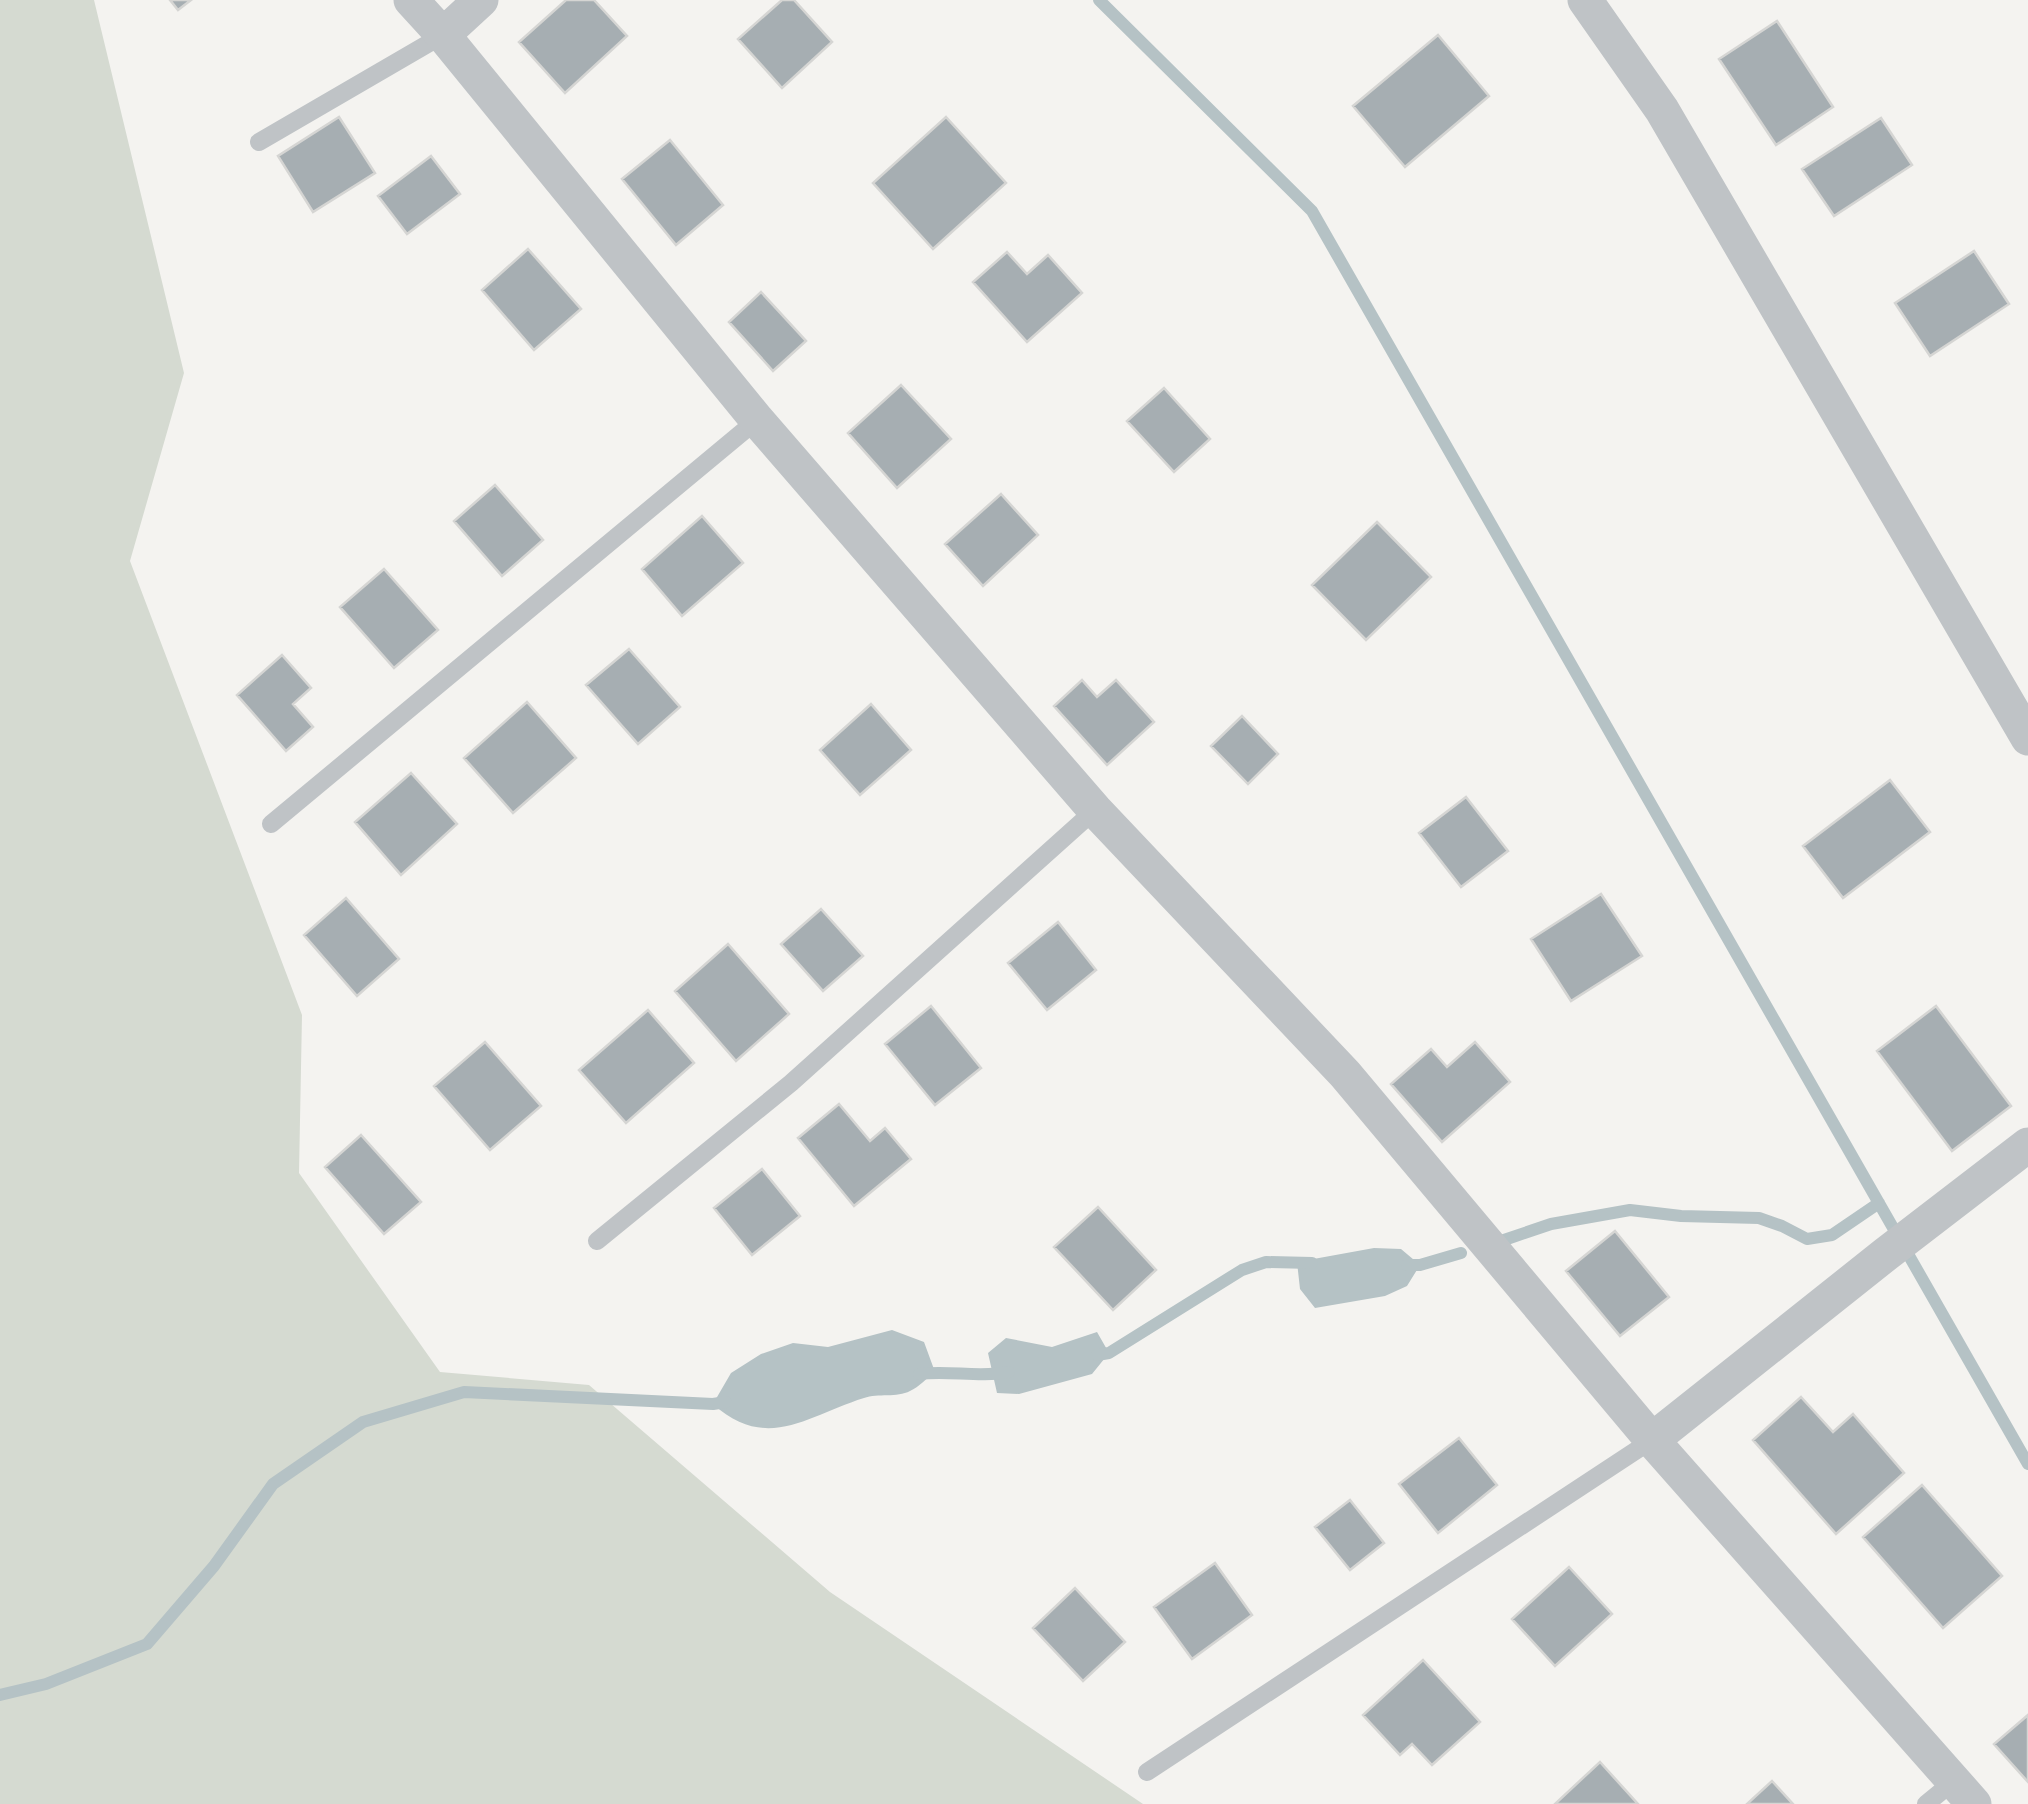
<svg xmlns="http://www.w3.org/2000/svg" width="2028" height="1804" font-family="Poppins,sans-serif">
	<rect width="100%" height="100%" fill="#f4f3f0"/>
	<path fill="#d5dad1" d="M 0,0 L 94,0 L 184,373 L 130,561 L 302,1015 L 299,1173 L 440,1372 L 589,1385 L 830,1592 L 1143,1804 L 0,1804 Z"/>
	<path fill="#b5c2c5" d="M 1374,1248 L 1401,1249 L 1420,1265 L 1407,1286 L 1385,1296 L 1315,1308 L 1300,1289 L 1297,1262 Z
		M 892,1330 L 924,1342 L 935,1372 C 927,1378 919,1387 910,1391 C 897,1398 878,1393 864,1398 C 809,1415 767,1453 713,1404 L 731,1373 L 761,1354 L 793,1343 L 828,1347 Z
		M 1097,1332 L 1109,1353 L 1092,1374 L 1019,1394 L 997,1393 L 988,1353 L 1006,1338 L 1052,1347 Z"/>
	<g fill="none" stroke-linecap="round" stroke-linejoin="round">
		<path stroke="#b5c2c5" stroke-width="12" d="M 1099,0 L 1312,211 L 2028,1464
			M 1504,1240 L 1551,1224 L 1630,1210 L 1681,1216 L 1759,1218 L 1782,1226 L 1807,1239 L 1832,1235 L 1879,1203
			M 1407,1265 L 1420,1265 L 1461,1253
			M 1097,1355 L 1109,1353 L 1242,1270 L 1266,1262 L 1312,1263
			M 919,1374 C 949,1370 979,1378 1009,1372
			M 0,1695 L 46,1684 L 147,1644 L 214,1566 L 273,1484 L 363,1422 L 464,1392 L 713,1404 L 726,1402"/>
	</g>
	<path fill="#a6aeb2" stroke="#d5d5d3" stroke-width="2.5" d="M 170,0 L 191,0 L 178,10 Z
		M 566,0 L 594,0 L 627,36 L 565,93 L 519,42 Z
		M 782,0 L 794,0 L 832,42 L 782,88 L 738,39 Z
		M 1777,21 L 1833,107 L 1776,145 L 1719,59 Z
		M 1438,35 L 1489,96 L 1405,167 L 1353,106 Z
		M 339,117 L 375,173 L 313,212 L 278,156 Z
		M 946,117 L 1006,183 L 933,249 L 873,183 Z
		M 1881,118 L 1912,165 L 1834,216 L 1802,169 Z
		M 670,140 L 723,205 L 676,245 L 622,179 Z
		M 431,156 L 460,194 L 407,234 L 378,196 Z
		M 528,249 L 581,309 L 534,350 L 482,290 Z
		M 1974,251 L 2009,304 L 1930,356 L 1895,303 Z
		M 1007,252 L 1027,274 L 1048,255 L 1082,293 L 1027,342 L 973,282 Z
		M 761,292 L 806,341 L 773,371 L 729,322 Z
		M 901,385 L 951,439 L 897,488 L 848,433 Z
		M 1164,388 L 1210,439 L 1174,472 L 1127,421 Z
		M 495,485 L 543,540 L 502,576 L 454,521 Z
		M 1001,494 L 1038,535 L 983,586 L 945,544 Z
		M 702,516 L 743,563 L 682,616 L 642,569 Z
		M 1377,522 L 1431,577 L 1366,640 L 1312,585 Z
		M 384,569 L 438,630 L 394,668 L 340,607 Z
		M 629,649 L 680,707 L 638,744 L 586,685 Z
		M 282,655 L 311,688 L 293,704 L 313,727 L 286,751 L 237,695 Z
		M 1082,680 L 1097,697 L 1116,680 L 1154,722 L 1107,765 L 1054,706 Z
		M 527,702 L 576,758 L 513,813 L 464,758 Z
		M 871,704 L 911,750 L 860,795 L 820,750 Z
		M 1242,716 L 1278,754 L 1248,784 L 1211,746 Z
		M 411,773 L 457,824 L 401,875 L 355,822 Z
		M 1890,780 L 1930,832 L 1843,898 L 1803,846 Z
		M 1466,797 L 1508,851 L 1461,887 L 1419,833 Z
		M 1601,894 L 1642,956 L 1571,1001 L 1531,939 Z
		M 346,898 L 399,959 L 357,996 L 304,935 Z
		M 821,909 L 863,956 L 823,991 L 781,944 Z
		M 1058,922 L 1096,970 L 1047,1010 L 1008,963 Z
		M 728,944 L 789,1014 L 736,1061 L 675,991 Z
		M 931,1006 L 981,1068 L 935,1105 L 885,1044 Z
		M 1936,1006 L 2011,1106 L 1952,1151 L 1877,1051 Z
		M 648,1010 L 694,1063 L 626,1123 L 579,1070 Z
		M 485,1042 L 541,1106 L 490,1150 L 434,1086 Z
		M 1475,1042 L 1510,1082 L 1442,1142 L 1391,1084 L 1431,1049 L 1447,1067 Z
		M 839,1104 L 870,1141 L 885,1128 L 911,1159 L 854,1206 L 798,1138 Z
		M 361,1135 L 421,1202 L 384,1234 L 325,1167 Z
		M 762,1169 L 800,1216 L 752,1255 L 714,1208 Z
		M 1098,1207 L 1156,1270 L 1113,1310 L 1054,1247 Z
		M 1615,1231 L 1669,1297 L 1620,1336 L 1566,1271 Z
		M 1801,1397 L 1833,1432 L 1853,1414 L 1904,1473 L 1836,1534 L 1753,1440 Z
		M 1459,1438 L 1497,1485 L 1438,1533 L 1399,1484 Z
		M 1922,1485 L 2002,1576 L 1943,1628 L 1863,1537 Z
		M 1350,1500 L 1384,1543 L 1350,1570 L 1315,1527 Z
		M 1215,1563 L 1252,1615 L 1192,1659 L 1154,1607 Z
		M 1569,1567 L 1612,1614 L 1555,1666 L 1512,1619 Z
		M 1075,1588 L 1125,1642 L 1083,1681 L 1033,1628 Z
		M 1423,1660 L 1480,1722 L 1432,1765 L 1412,1744 L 1400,1755 L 1363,1715 Z
		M 2028,1715 L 2028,1782 L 1994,1744 Z
		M 1600,1762 L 1638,1804 L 1555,1804 Z
		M 1772,1781 L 1793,1804 L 1747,1804 Z"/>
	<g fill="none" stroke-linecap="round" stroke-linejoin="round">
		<path stroke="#bfc3c6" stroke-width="18" d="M 259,142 L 443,35
			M 271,824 L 757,420
			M 597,1241 L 791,1083 L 1095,810
			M 1147,1772 L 1652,1440
			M 1926,1804 L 1954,1781"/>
		<path stroke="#bfc3c6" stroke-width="35" d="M 411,0 L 443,35 L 757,420 L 1095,810 L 1345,1074 L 1652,1440 L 1974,1804
			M 1585,0 L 1662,110 L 2028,738
			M 443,35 L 481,0
			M 1652,1440 L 1886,1254 L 2028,1145"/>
	</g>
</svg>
